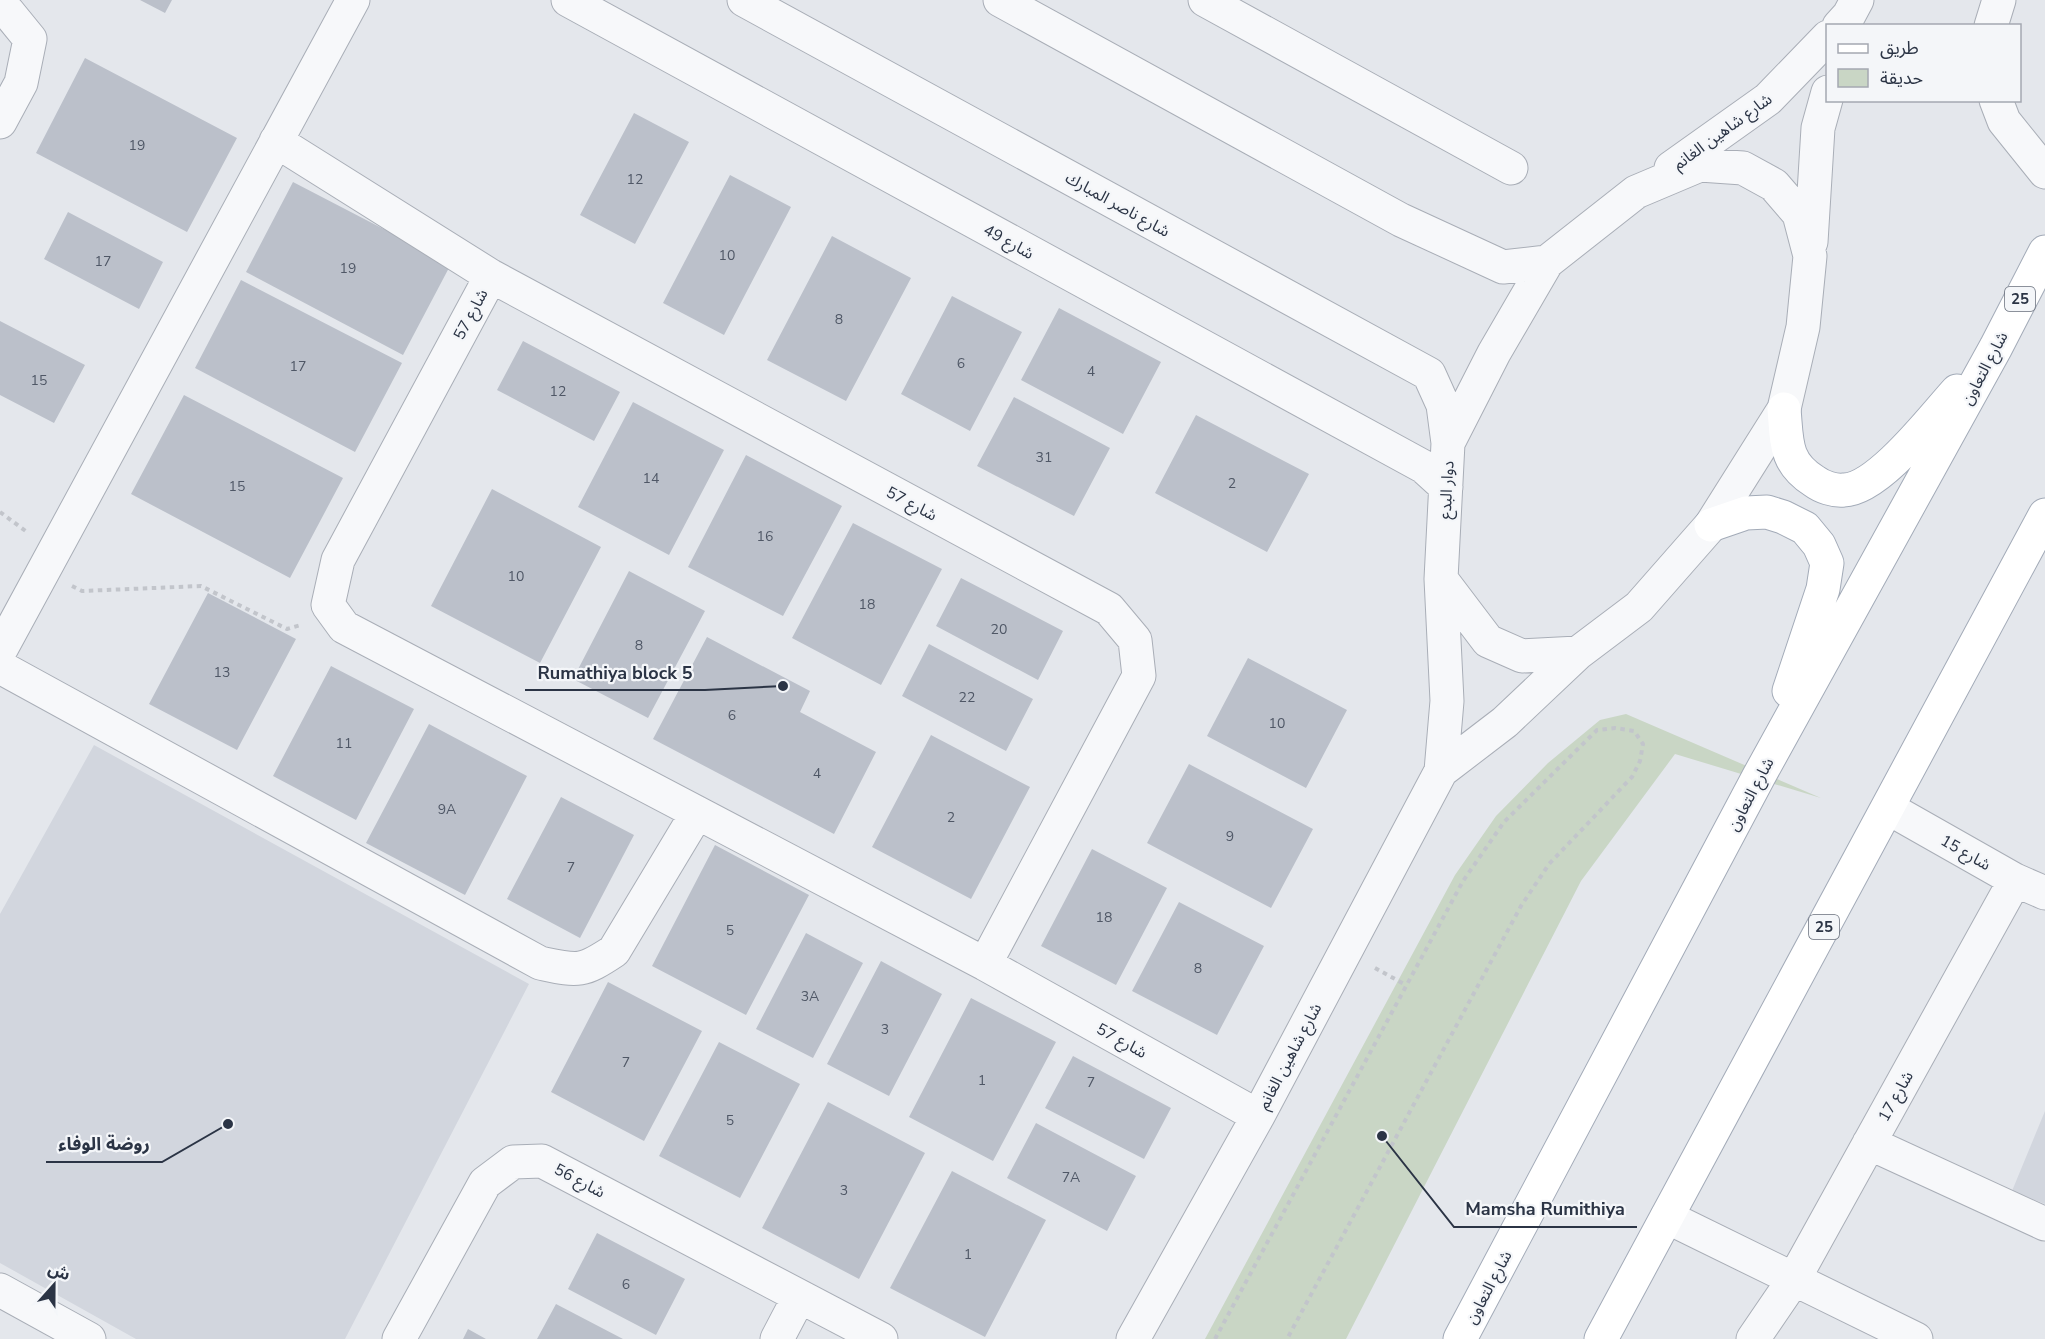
<svg xmlns="http://www.w3.org/2000/svg" width="2045" height="1339" font-family="'Nunito Sans','Noto Sans Arabic',sans-serif">
	<rect width="100%" height="100%" fill="#e4e7ec"/>
	<path fill="#d2d6de" d="M 94,745 L 529,984 L 345,1339 L 136,1339 L 0,1263 L 0,914 Z
		M 2045,1111 L 2045,1204 L 2012,1191 Z"/>
	<path fill="#c9d6c5" d="M 1626,714 L 1821,798 L 1675,754 L 1581,881 L 1346,1339 L 1205,1339 L 1455,875 L 1496,816 L 1548,763 L 1600,720 Z"/>
	<path fill="#bbc0ca" d="M 140,0 L 172,0 L 165,13 Z
		M 85,58 L 237,138 L 187,232 L 36,153 Z
		M 634,113 L 689,142 L 635,244 L 580,215 Z
		M 730,175 L 791,207 L 724,335 L 663,303 Z
		M 293,182 L 451,264 L 403,355 L 246,272 Z
		M 68,212 L 163,262 L 139,309 L 44,259 Z
		M 832,236 L 911,278 L 846,401 L 767,360 Z
		M 241,280 L 402,363 L 355,452 L 195,368 Z
		M 952,296 L 1022,332 L 970,431 L 901,394 Z
		M 1059,308 L 1161,362 L 1123,434 L 1021,380 Z
		M 0,321 L 85,365 L 54,423 L 0,395 Z
		M 523,341 L 620,392 L 594,441 L 497,390 Z
		M 184,395 L 343,478 L 290,578 L 131,494 Z
		M 1014,397 L 1110,448 L 1074,516 L 977,466 Z
		M 633,402 L 724,450 L 669,555 L 578,507 Z
		M 1196,415 L 1309,474 L 1267,552 L 1155,493 Z
		M 746,455 L 842,506 L 783,616 L 688,567 Z
		M 492,489 L 601,547 L 540,663 L 431,606 Z
		M 853,523 L 942,569 L 881,685 L 792,638 Z
		M 629,571 L 705,611 L 648,718 L 573,679 Z
		M 961,578 L 1063,631 L 1038,680 L 936,626 Z
		M 208,593 L 296,639 L 237,750 L 149,704 Z
		M 707,637 L 810,691 L 800,712 L 876,752 L 834,834 L 653,739 Z
		M 929,644 L 1033,699 L 1006,751 L 902,696 Z
		M 1248,658 L 1347,710 L 1306,788 L 1207,736 Z
		M 331,666 L 414,709 L 356,820 L 273,776 Z
		M 429,724 L 527,776 L 465,895 L 366,843 Z
		M 931,735 L 1030,787 L 971,899 L 872,847 Z
		M 1189,764 L 1313,829 L 1271,908 L 1147,843 Z
		M 561,797 L 634,835 L 580,938 L 507,899 Z
		M 715,845 L 809,895 L 746,1015 L 652,966 Z
		M 1092,849 L 1167,888 L 1116,985 L 1041,946 Z
		M 1179,902 L 1264,946 L 1217,1035 L 1132,991 Z
		M 806,933 L 863,963 L 813,1058 L 756,1029 Z
		M 881,961 L 942,994 L 889,1096 L 827,1064 Z
		M 608,982 L 702,1031 L 644,1141 L 551,1092 Z
		M 971,998 L 1056,1042 L 993,1161 L 909,1117 Z
		M 719,1042 L 800,1084 L 740,1198 L 659,1156 Z
		M 1073,1056 L 1171,1108 L 1144,1159 L 1045,1108 Z
		M 828,1102 L 925,1153 L 859,1279 L 762,1228 Z
		M 1036,1123 L 1136,1176 L 1107,1231 L 1007,1178 Z
		M 952,1171 L 1046,1220 L 985,1337 L 890,1288 Z
		M 597,1233 L 685,1279 L 656,1335 L 568,1289 Z
		M 556,1304 L 623,1339 L 537,1339 Z
		M 468,1329 L 486,1339 L 463,1339 Z"/>
	<g fill="none" stroke-linecap="round" stroke-linejoin="round">
		<g stroke="#a9aeb7" stroke-width="35">
			<path id="minor" d="M 568,0 L 1424,467 L 1446,487
				M 744,0 L 1429,374 L 1443,405 L 1448,443
				M 1000,0 L 1401,220 L 1503,267 L 1547,262
				M 1205,0 L 1511,168
				M 0,7 L 8,12 L 30,39 L 21,83 L 0,122
				M 1839,26 L 1849,15 L 1857,0
				M 1991,26 L 1999,0
				M 1996,100 L 2004,121 L 2045,172
				M 276,141 L 491,276 L 1109,609 L 1135,640 L 1139,676 L 985,964
				M 1700,165 L 1743,168 L 1774,185 L 1799,214 L 1810,256 L 1803,327 L 1784,409 L 1711,525 L 1639,607 L 1578,653 L 1522,656 L 1488,641 L 1441,579 L 1448,443 L 1494,353 L 1547,262 L 1636,192 Z
				M 1671,168 L 1768,99 L 1828,37
				M 1811,242 L 1818,128 L 1828,92
				M 491,276 L 338,560 L 328,605 L 344,627 L 985,964 L 1258,1116
				M 0,651 L 353,0
				M 0,667 L 540,963 C 578,971 581,973 614,951 L 697,813
				M 1441,771 L 1505,722 L 1578,653
				M 1888,808 L 2015,880 L 2045,893
				M 1869,1143 L 2045,1224
				M 1667,1217 L 1916,1339
				M 0,1290 L 89,1339
				M 399,1339 L 485,1183 L 513,1162 L 542,1161 L 881,1339
				M 777,1339 L 799,1297
				M 1133,1339 L 1258,1116 L 1441,771 L 1447,701 L 1441,579
				M 1753,1339 L 1794,1279 L 2015,880"/>
		</g>
		<g stroke="#a3abb8" stroke-width="35">
			<path id="major" d="M 1784,409 C 1787,441 1784,462 1814,481 C 1822,487 1834,491 1844,490 C 1879,489 1934,416 1957,391
				M 1711,525 L 1746,513 L 1767,512 L 1783,517 L 1805,528 L 1819,545 L 1827,563 L 1823,589 L 1789,691
				M 1460,1339 L 1759,776 L 1996,347 L 2045,252
				M 1601,1339 L 2045,515"/>
		</g>
		<path stroke="#c2c5cb" stroke-width="4" stroke-dasharray="4.5 4.5" stroke-linecap="butt" d="M 0,512 L 27,532
			M 72,586 L 82,591 L 201,586 L 287,629 L 301,625
			M 1375,968 L 1406,985
			M 1215,1339 L 1463,881 L 1504,822 L 1597,730 L 1615,728 L 1634,731 L 1643,744 L 1640,761 L 1632,777 L 1549,864 L 1521,906 L 1287,1339"/>
		<use href="#minor" stroke="#f7f8fa" stroke-width="33"/>
		<use href="#major" stroke="#fff" stroke-width="33"/>
	</g>
	<g text-anchor="middle" stroke-width="4.5" stroke-linejoin="round" paint-order="stroke">
		<g font-size="14" fill="#4f5766">
			<text x="137" y="150">19</text>
			<text x="635" y="184">12</text>
			<text x="727" y="260">10</text>
			<text x="103" y="266">17</text>
			<text x="348" y="273">19</text>
			<text x="839" y="324">8</text>
			<text x="961" y="368">6</text>
			<text x="298" y="371">17</text>
			<text x="1091" y="376">4</text>
			<text x="39" y="385">15</text>
			<text x="558" y="396">12</text>
			<text x="1044" y="462">31</text>
			<text x="651" y="483">14</text>
			<text x="1232" y="488">2</text>
			<text x="237" y="491">15</text>
			<text x="765" y="541">16</text>
			<text x="516" y="581">10</text>
			<text x="867" y="609">18</text>
			<text x="999" y="634">20</text>
			<text x="639" y="650">8</text>
			<text x="222" y="677">13</text>
			<text x="967" y="702">22</text>
			<text x="732" y="720">6</text>
			<text x="1277" y="728">10</text>
			<text x="344" y="748">11</text>
			<text x="817" y="778">4</text>
			<text x="447" y="814">9A</text>
			<text x="951" y="822">2</text>
			<text x="1230" y="841">9</text>
			<text x="571" y="872">7</text>
			<text x="1104" y="922">18</text>
			<text x="730" y="935">5</text>
			<text x="1198" y="973">8</text>
			<text x="810" y="1001">3A</text>
			<text x="885" y="1034">3</text>
			<text x="626" y="1067">7</text>
			<text x="982" y="1085">1</text>
			<text x="1091" y="1087">7</text>
			<text x="730" y="1125">5</text>
			<text x="1071" y="1182">7A</text>
			<text x="844" y="1195">3</text>
			<text x="968" y="1259">1</text>
			<text x="626" y="1289">6</text>
		</g>
		<g fill="#f4f6f9" stroke="#676e7b" stroke-width="1.5">
			<rect x="2005" y="287" width="30" height="24" rx="4.5"/>
			<rect x="1809" y="915" width="30" height="24" rx="4.5"/>
		</g>
		<g font-size="15" font-weight="bold" fill="#2b3445">
			<text x="2020" y="304">25</text>
			<text x="1824" y="932">25</text>
		</g>
		<g font-size="16" fill="#2b3445" stroke="#f4f6f9">
			<text transform="translate(1722 131) rotate(-36)" y="6">شارع شاهين الغانم</text>
			<text transform="translate(1118 204) rotate(29)" y="6">شارع ناصر المبارك</text>
			<text transform="translate(1009 241) rotate(29)" y="6">شارع 49</text>
			<text transform="translate(470 314) rotate(-62)" y="6">شارع 57</text>
			<text transform="translate(1984 368) rotate(-62)" y="6">شارع التعاون</text>
			<text transform="translate(1446 490) rotate(-87)" y="6">دوار البدع</text>
			<text transform="translate(912 503) rotate(28)" y="6">شارع 57</text>
			<text transform="translate(1750 794) rotate(-62)" y="6">شارع التعاون</text>
			<text transform="translate(1966 852) rotate(30)" y="6">شارع 15</text>
			<text transform="translate(1122 1040) rotate(29)" y="6">شارع 57</text>
			<text transform="translate(1289 1056) rotate(-62)" y="6">شارع شاهين الغانم</text>
			<text transform="translate(1895 1096) rotate(-61)" y="6">شارع 17</text>
			<text transform="translate(580 1180) rotate(28)" y="6">شارع 56</text>
			<text transform="translate(1488 1287) rotate(-62)" y="6">شارع التعاون</text>
		</g>
	</g>
	<path fill="none" stroke="#2b3445" stroke-width="2" d="M783 686L705 690H525M228 1124L162 1162H46M1382 1136L1454 1227H1637"/>
	<g fill="#2b3445" stroke="#f4f6f9" stroke-width="2">
		<circle cx="783" cy="686" r="6"/>
		<circle cx="228" cy="1124" r="6"/>
		<circle cx="1382" cy="1136" r="6"/>
	</g>
	<g font-size="18" text-anchor="middle" font-weight="bold" fill="#2b3445" stroke="#f4f6f9" stroke-width="4.5" stroke-linejoin="round" paint-order="stroke">
		<text x="615" y="679">Rumathiya block 5</text>
		<text x="104" y="1150">روضة الوفاء</text>
		<text x="1545" y="1215">Mamsha Rumithiya</text>
	</g>
	<rect x="1826" y="24" width="195" height="78" fill="#f4f6f9" stroke="#a4a8b1" stroke-width="1.5"/>
	<rect x="1838" y="44" width="30" height="9" fill="#ffffff" stroke="#a4a8b1" stroke-width="1.5"/>
	<text x="1880" y="54" font-size="18" fill="#2b3445">طريق</text>
	<rect x="1838" y="69" width="30" height="18" fill="#c9d6c5" stroke="#a4a8b1" stroke-width="1.5"/>
	<text x="1880" y="84" font-size="18" fill="#2b3445">حديقة</text>
	<g transform="translate(54 1285) rotate(21)" stroke="#f4f6f9" stroke-width="4.5" paint-order="stroke">
	<path d="M0-4.5L10 22L0 15L-10 22Z" fill="#2b3445"/>
	<text y="-9" font-size="16" font-weight="bold" text-anchor="middle" fill="#2b3445">ش</text>
	</g>
</svg>
